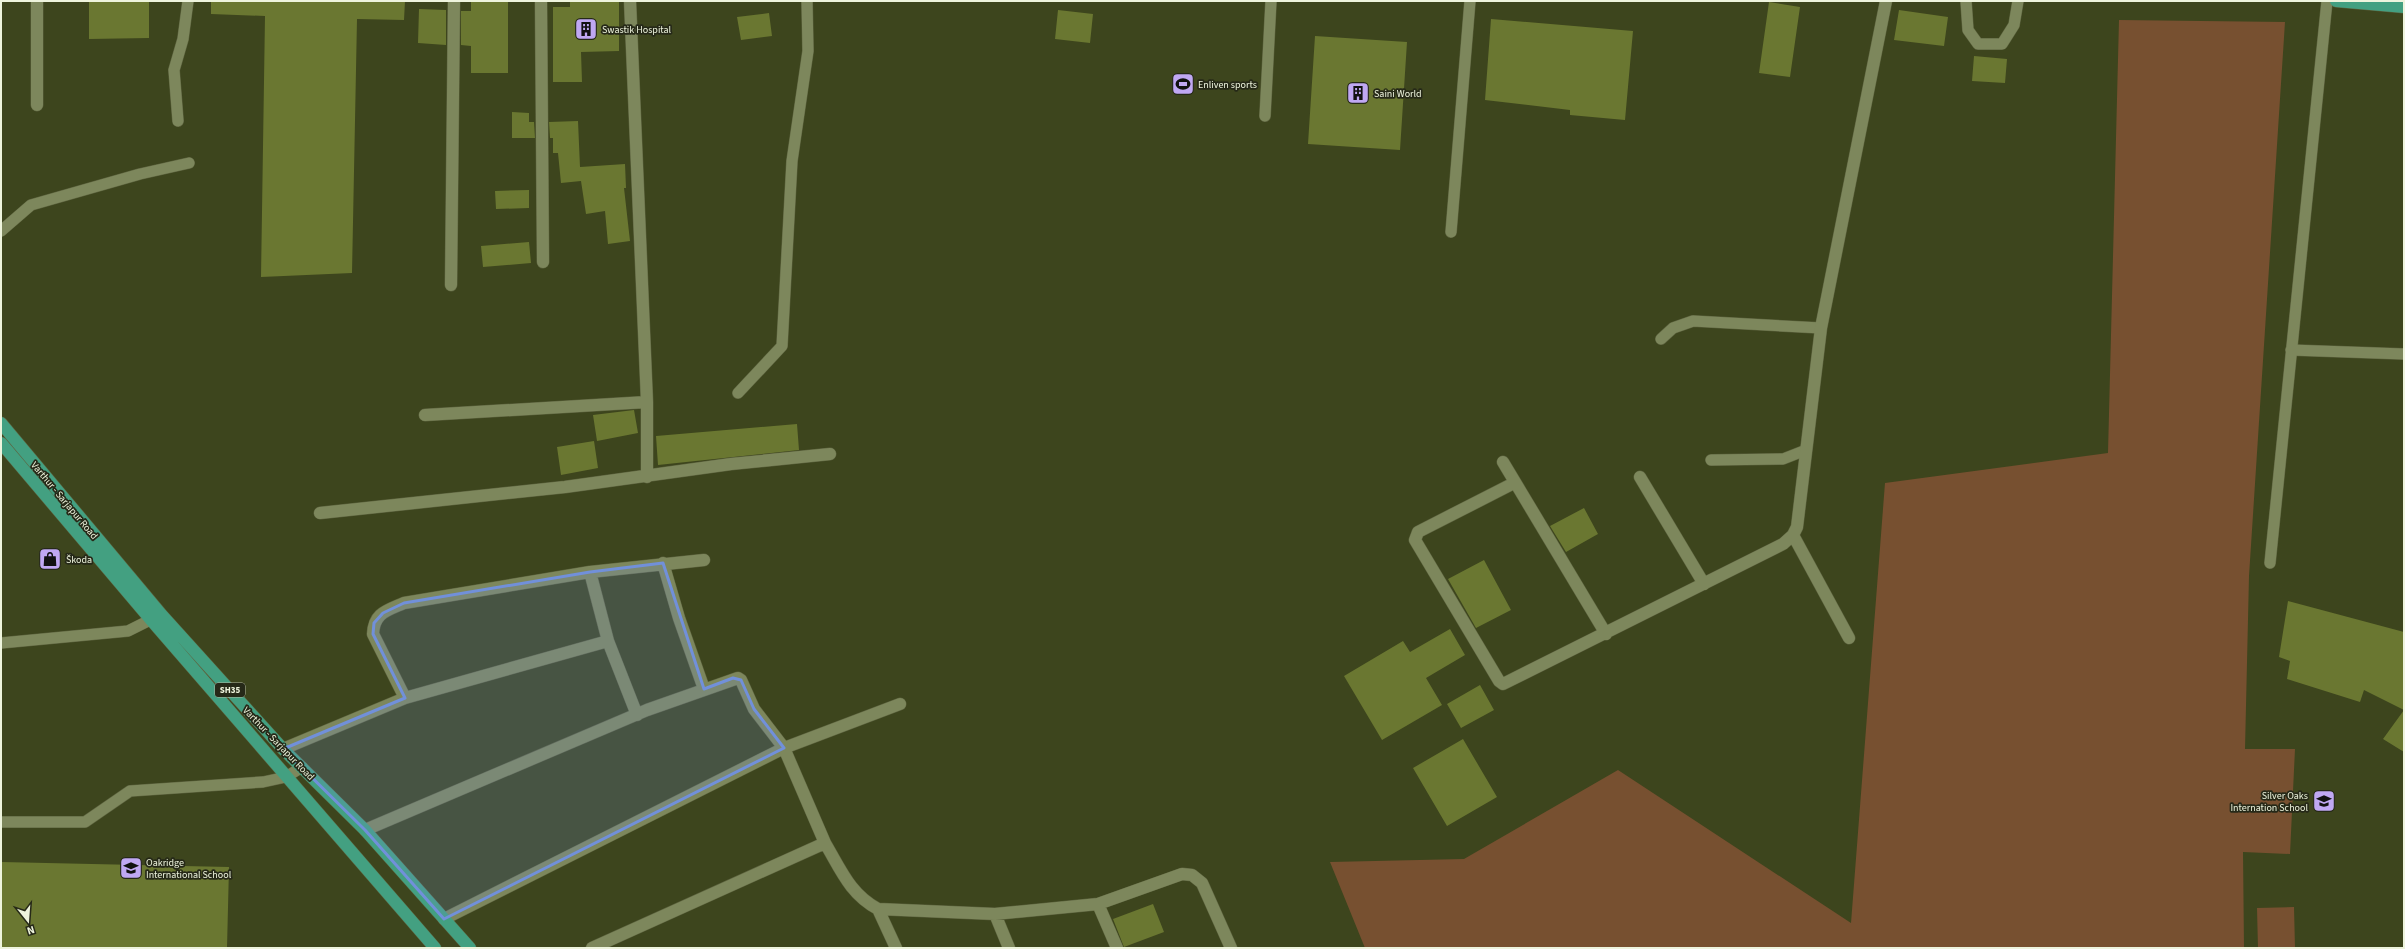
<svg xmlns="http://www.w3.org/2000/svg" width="2405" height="949" font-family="'Source Sans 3',sans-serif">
	<rect width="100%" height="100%" fill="#3d451d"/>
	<path fill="#775030" d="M 2119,20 L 2285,22 L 2249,576 L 2245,749 L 2295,749 L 2290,854 L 2243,852 L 2244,948 L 1365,948 L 1330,862 L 1464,859 L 1618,770 L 1851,923 L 1885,483 L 2108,453 Z
		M 2294,907 L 2295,948 L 2258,948 L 2257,908 Z"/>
	<path fill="#6a7731" d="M 89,1 L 149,1 L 149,38 L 89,39 Z
		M 211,1 L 405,1 L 404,20 L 357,19 L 352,273 L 261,277 L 265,16 L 211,14 Z
		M 471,1 L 508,1 L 508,73 L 471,73 L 471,46 L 461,45 L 461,11 L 471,11 Z
		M 570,1 L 619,1 L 619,51 L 581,52 L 582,82 L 553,82 L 553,7 L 570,7 Z
		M 1769,2 L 1800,7 L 1790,77 L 1759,73 Z
		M 419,9 L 446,10 L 446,45 L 418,43 Z
		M 1058,10 L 1093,14 L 1090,43 L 1055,39 Z
		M 1899,10 L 1948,17 L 1944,46 L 1894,40 Z
		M 769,13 L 772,36 L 741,40 L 737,17 Z
		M 1491,19 L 1633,31 L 1625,120 L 1570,115 L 1570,110 L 1485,100 Z
		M 1315,36 L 1407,42 L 1400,150 L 1308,144 Z
		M 1974,56 L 2007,59 L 2005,83 L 1972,81 Z
		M 512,112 L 529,113 L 529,122 L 534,122 L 535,138 L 512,138 Z
		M 578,121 L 580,167 L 625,164 L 626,188 L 624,188 L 630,241 L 608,244 L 605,211 L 586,214 L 581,181 L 561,183 L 558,153 L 553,153 L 553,138 L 550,138 L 549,122 Z
		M 529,190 L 529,208 L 496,209 L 495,191 Z
		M 529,242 L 531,263 L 483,267 L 481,246 Z
		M 634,410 L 638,433 L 597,441 L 593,415 Z
		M 797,424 L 799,450 L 658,465 L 656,436 Z
		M 594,441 L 598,468 L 561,475 L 557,447 Z
		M 1584,508 L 1598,534 L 1566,552 L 1550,526 Z
		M 1484,560 L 1511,610 L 1476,628 L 1448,579 Z
		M 2288,601 L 2404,632 L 2404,752 L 2383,739 L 2404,710 L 2364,690 L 2360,702 L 2287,679 L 2290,661 L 2279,657 Z
		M 1450,629 L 1465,655 L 1426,678 L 1442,705 L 1382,740 L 1344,676 L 1403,641 L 1410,652 Z
		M 1480,685 L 1494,710 L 1461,728 L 1447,704 Z
		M 1463,739 L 1497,797 L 1447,826 L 1413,768 Z
		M 1,862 L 229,867 L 227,948 L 1,948 Z
		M 1153,904 L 1164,932 L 1124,947 L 1113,919 Z"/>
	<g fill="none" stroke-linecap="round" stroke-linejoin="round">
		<g stroke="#5d633f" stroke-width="12">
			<path id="lane" d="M 1966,1 L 1968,30 L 1978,44 L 2002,44 L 2014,25 L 2018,1
				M 1265,116 L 1271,1
				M 178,121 L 174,70 L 183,39 L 188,1
				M 1,231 L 31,205 L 140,174 L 189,163
				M 1451,232 L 1470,1
				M 1661,339 L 1673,328 L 1693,321 L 1821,328
				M 2291,350 L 2404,354
				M 738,393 L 782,346 L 792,161 L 808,51 L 807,1
				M 1711,460 L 1783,459 L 1806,450
				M 2270,563 L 2327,1
				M 1,643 L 128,631 L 158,616
				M 1,822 L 85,822 L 130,791 L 263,782 L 286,777 L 302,767"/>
		</g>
		<g stroke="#5d633f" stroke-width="13">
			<path id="street" d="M 37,1 L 37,105
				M 541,1 L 543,262
				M 630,1 L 647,402 L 647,477
				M 451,285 L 454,1
				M 425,415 L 647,402
				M 1503,462 L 1606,634
				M 1640,477 L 1704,584
				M 1514,483 L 1418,532 L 1415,540 L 1499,681 L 1503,684 L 1783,544 L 1793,535 L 1797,527 L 1821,328 L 1886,1
				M 320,513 L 565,487 L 731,464 L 830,454
				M 1793,535 L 1849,638
				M 663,563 L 679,618 L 704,689
				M 608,641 L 637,715
				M 405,698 L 608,641 L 590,572
				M 283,749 L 405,698 L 373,634 C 374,613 386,611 404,603 L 590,572 L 704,560
				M 365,830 L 647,710 L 738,678 L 741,680 L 754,709 L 784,748 L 825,843 L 592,948
				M 825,843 C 841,870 850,894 878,909 L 995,914 L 1098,904 L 1182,874 L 1192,875 L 1202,883 L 1231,948
				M 1098,904 L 1117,948
				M 878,909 L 896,948
				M 995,914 L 1009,948
				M 444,919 L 784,748 L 900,704"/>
		</g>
		<g stroke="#5d633f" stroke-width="13">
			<path id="primary" d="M 2336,1 L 2404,7
				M 1,423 L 161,614 L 283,749 L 365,830 L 470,948
				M 1,443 L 152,621 L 435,948"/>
		</g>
		<use href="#lane" stroke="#7d875c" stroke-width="11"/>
		<use href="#street" stroke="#7d875c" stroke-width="12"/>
		<use href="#primary" stroke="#43a081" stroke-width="12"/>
	</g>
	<path fill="#7190da" fill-opacity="0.2" stroke="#7190da" stroke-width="3" stroke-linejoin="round" d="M 663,563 L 704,689 L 733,678 L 741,680 L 754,709 L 784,748 L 444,919 L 365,830 L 283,749 L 405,698 L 373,634 L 374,623 L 383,613 L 404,603 L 590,572 Z"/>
	<defs>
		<g id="building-square" transform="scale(1.15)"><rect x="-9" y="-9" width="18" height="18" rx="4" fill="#c0a8f3" stroke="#262918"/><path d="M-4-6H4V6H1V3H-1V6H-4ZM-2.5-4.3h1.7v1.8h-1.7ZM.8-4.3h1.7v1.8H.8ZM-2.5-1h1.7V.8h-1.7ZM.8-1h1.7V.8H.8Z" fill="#111"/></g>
		<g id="stadium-square" transform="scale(1.15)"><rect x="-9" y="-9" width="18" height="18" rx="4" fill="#c0a8f3" stroke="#262918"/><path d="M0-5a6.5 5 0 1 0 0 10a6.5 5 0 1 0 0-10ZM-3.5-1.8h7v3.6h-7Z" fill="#111"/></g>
		<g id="shop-square" transform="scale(1.15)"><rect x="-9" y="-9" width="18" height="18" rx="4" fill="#c0a8f3" stroke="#262918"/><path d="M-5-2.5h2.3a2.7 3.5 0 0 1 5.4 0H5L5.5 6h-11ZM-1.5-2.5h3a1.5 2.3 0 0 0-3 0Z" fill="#111"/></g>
		<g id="school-square" transform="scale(1.15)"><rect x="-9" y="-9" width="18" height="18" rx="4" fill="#c0a8f3" stroke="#262918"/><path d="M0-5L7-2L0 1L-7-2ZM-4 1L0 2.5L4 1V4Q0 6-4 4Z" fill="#111"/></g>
	</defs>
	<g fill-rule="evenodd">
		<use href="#building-square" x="586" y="29"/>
		<use href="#stadium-square" x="1183" y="84"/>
		<use href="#building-square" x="1358" y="93"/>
		<use href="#shop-square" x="50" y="559"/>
		<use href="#school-square" x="2324" y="801"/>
		<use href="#school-square" x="131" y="868"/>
	</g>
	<g text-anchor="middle" stroke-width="3.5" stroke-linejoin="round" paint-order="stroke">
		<rect fill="#262918" stroke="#b2b7a2" stroke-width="1" x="215" y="683" width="30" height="14" rx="3"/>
		<g font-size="9" font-weight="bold" fill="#eef4dd">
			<text x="230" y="693">SH35</text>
		</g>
		<g font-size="10" fill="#eef4dd" stroke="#262918" text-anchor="start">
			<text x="602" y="33">Swastik Hospital</text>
			<text x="1198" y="88">Enliven sports</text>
			<text x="1374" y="97">Saini World</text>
			<text x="66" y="563">Škoda</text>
			<text x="2308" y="799" text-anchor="end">Silver Oaks<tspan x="2308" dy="12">Internation School</tspan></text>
			<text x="146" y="866">Oakridge<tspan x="146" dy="12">International School</tspan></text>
		</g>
		<g font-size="10" fill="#eef4dd" stroke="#262918">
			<text transform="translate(65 500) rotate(50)" y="4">Varthur - Sarjapur Road</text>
			<text transform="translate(279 743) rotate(46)" y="4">Varthur - Sarjapur Road</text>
		</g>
	</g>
	<rect width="2405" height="949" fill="none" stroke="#eef4dd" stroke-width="4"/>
	<g transform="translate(28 921) rotate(163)" stroke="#262918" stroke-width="3" paint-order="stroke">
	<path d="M0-3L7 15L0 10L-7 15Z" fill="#eef4dd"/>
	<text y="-6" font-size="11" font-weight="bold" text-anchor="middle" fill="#eef4dd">N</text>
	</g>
</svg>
